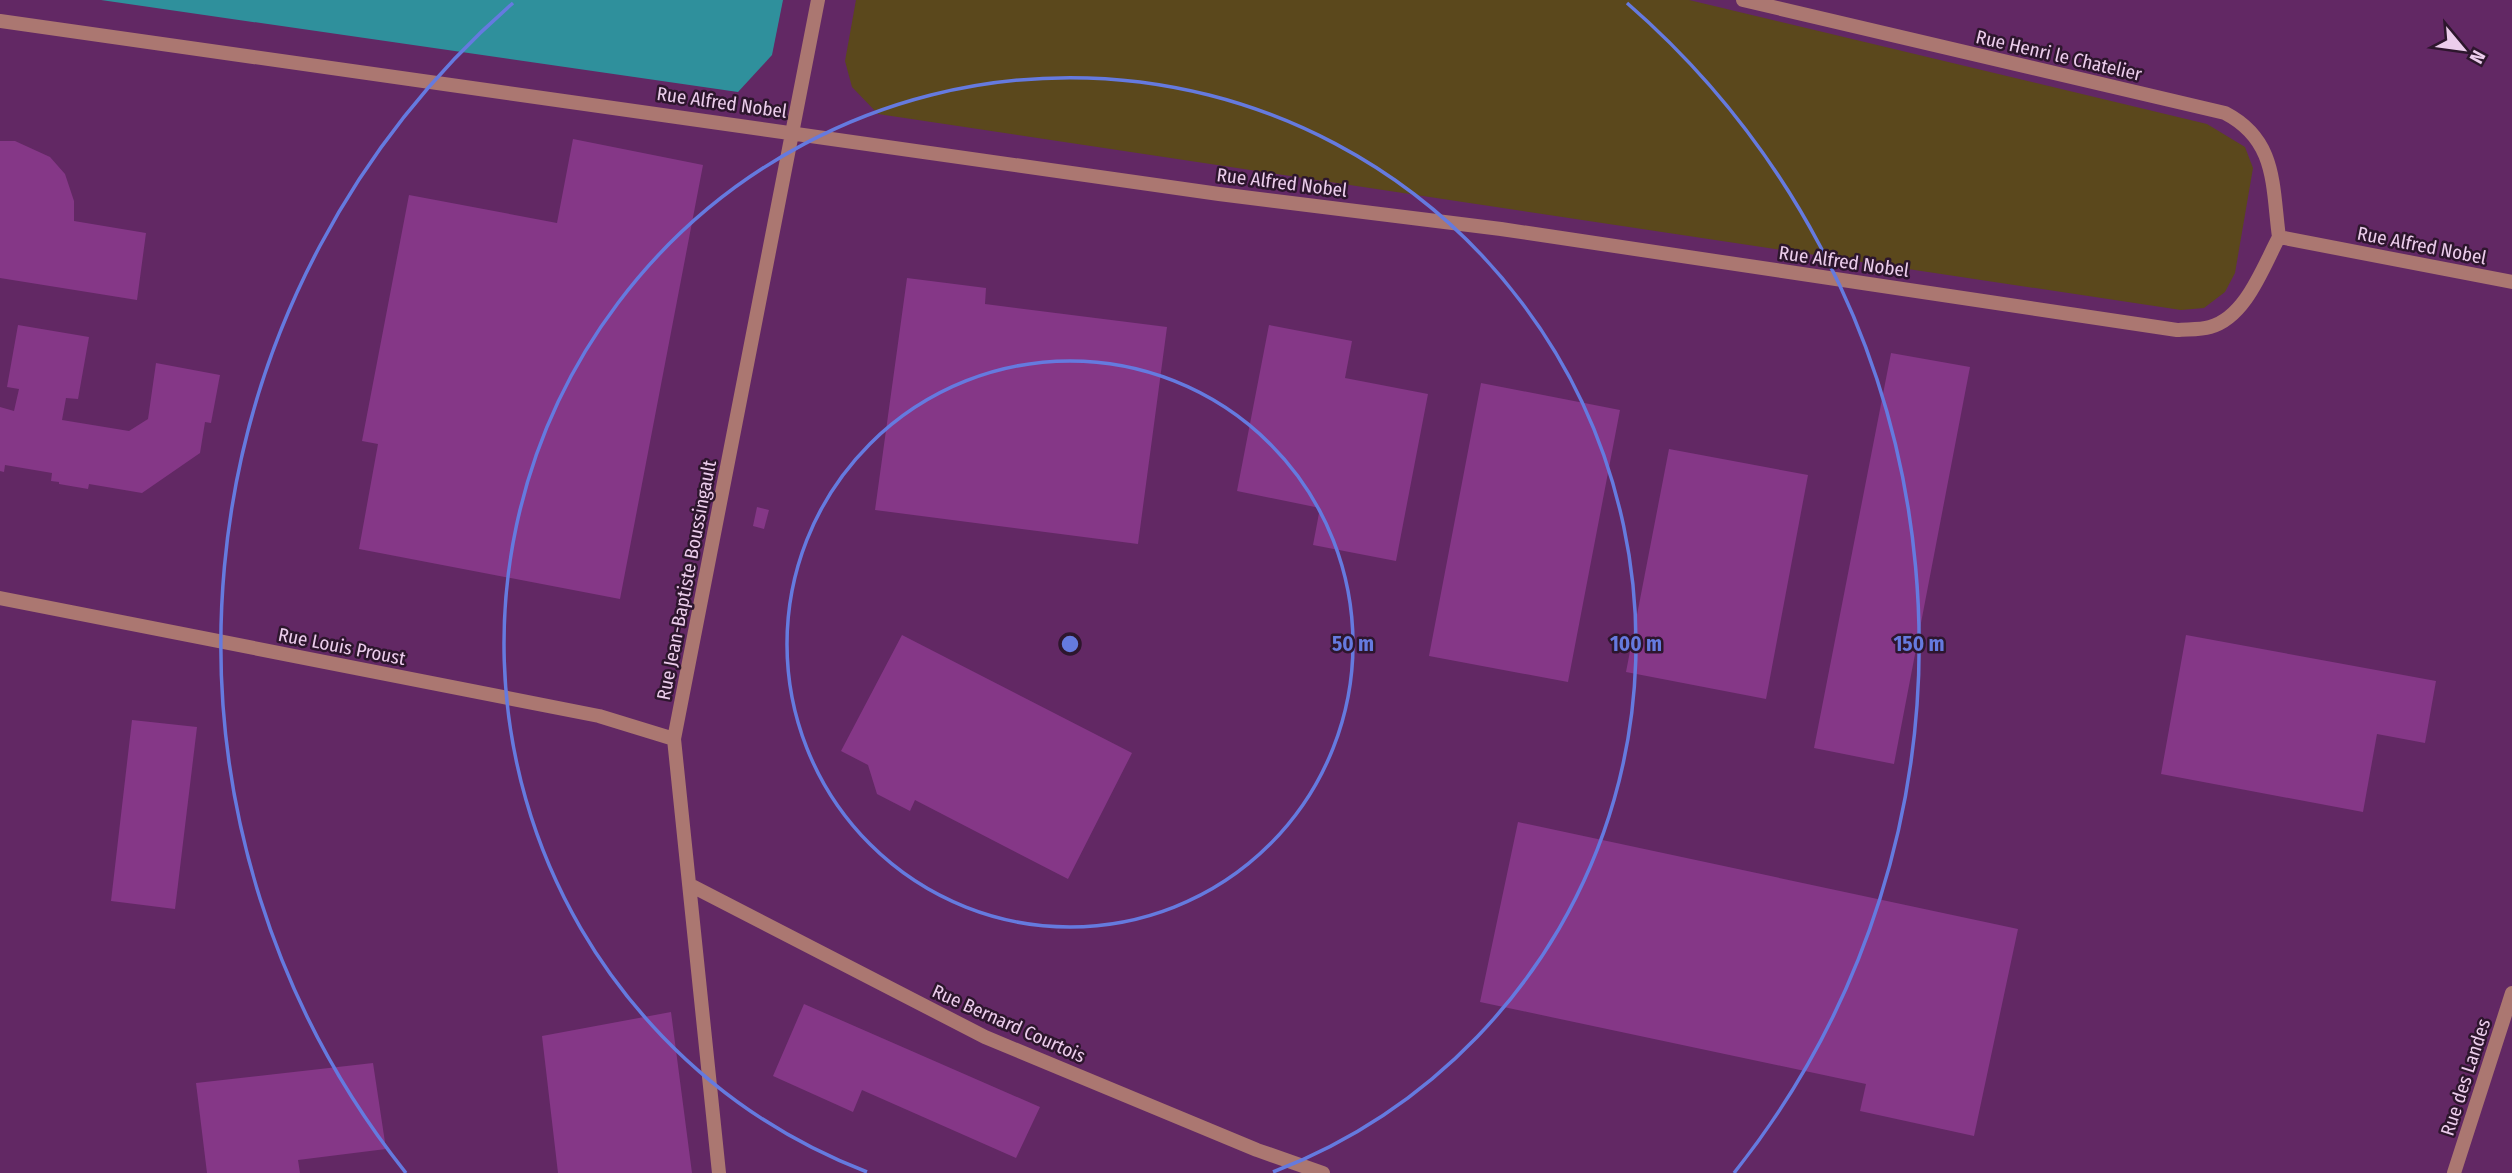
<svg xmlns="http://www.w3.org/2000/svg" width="2512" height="1173" font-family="'Fira Sans Condensed',sans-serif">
	<rect width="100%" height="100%" fill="#542056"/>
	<path fill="#622864" d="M 0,0 L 2512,0 L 2512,1173 L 0,1173 Z"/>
	<path fill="#5b481c" d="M 856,0 L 1689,0 L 2207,124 L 2245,147 L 2253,168 L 2235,273 L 2225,292 L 2204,308 L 2181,310 L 878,114 L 852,87 L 845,61 Z"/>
	<path fill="#2f909c" d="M 101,0 L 783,0 L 772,55 L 738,92 Z"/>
	<path fill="#853787" d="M 573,139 L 703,165 L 620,599 L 359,549 L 378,444 L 362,441 L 409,195 L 557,223 Z
		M 0,141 L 15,141 L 50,157 L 65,174 L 74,201 L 74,221 L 146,233 L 137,300 L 0,278 Z
		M 907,278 L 986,288 L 985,304 L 1167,327 L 1138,544 L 875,510 Z
		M 18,325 L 89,337 L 78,399 L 66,398 L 62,420 L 129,431 L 148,419 L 156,363 L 220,375 L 211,423 L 205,422 L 200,453 L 142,493 L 89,484 L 88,489 L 59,484 L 59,482 L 51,481 L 52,473 L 5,465 L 4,472 L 0,471 L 0,407 L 14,411 L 19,389 L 7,387 Z
		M 1269,325 L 1352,341 L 1345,378 L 1428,394 L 1396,561 L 1313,545 L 1320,508 L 1237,491 Z
		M 1891,353 L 1970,367 L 1894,764 L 1814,748 Z
		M 1481,383 L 1620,410 L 1568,682 L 1429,656 Z
		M 1669,449 L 1808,475 L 1766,699 L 1626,672 Z
		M 757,507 L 769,510 L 764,529 L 753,526 Z
		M 902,635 L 1132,753 L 1068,879 L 915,800 L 910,811 L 877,794 L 868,765 L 841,751 Z
		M 2186,635 L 2436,681 L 2425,743 L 2377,734 L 2363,812 L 2161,774 Z
		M 132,720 L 197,727 L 175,909 L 111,901 Z
		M 1518,822 L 2018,929 L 1974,1136 L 1860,1111 L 1866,1084 L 1480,1002 Z
		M 804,1004 L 1040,1107 L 1016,1158 L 862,1090 L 853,1112 L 773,1076 Z
		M 671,1012 L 692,1173 L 558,1173 L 542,1036 Z
		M 373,1063 L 386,1149 L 298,1160 L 300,1173 L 207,1173 L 196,1083 Z"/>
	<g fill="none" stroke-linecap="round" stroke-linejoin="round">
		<path stroke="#ab7771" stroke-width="14" d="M 1743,0 L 2225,113 C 2277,140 2272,185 2279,237
			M 0,21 L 1219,194 L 1501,229 L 2177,330 C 2187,329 2200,330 2210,327 C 2246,317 2263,267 2279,237 L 2512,282
			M 0,598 L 599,716 L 674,739
			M 690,885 L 985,1037 L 1257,1150 L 1323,1173
			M 719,1173 L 674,739 L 818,0
			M 2454,1173 L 2512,993"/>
	</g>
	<g fill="none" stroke="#657adf" stroke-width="3.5">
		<circle cx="1070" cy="644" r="283"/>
		<path d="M867 1172A566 566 0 1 1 1273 1172"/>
		<path d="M406 1173A849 849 0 0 1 513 3M1627 3A849 849 0 0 1 1734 1173"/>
	</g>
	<g text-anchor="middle" stroke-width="5" stroke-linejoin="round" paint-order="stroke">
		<g font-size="19" fill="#eccdec" stroke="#2d162d">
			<text transform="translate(2059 55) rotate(13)" y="7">Rue Henri le Chatelier</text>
			<text transform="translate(722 102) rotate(8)" y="7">Rue Alfred Nobel</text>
			<text transform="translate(1282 182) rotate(7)" y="7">Rue Alfred Nobel</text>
			<text transform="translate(2422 245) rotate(11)" y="7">Rue Alfred Nobel</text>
			<text transform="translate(1844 261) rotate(8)" y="7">Rue Alfred Nobel</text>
			<text transform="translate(686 580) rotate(-79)" y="7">Rue Jean-Baptiste Boussingault</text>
			<text transform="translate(342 646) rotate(11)" y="7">Rue Louis Proust</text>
			<text transform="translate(1009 1023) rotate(24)" y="7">Rue Bernard Courtois</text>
			<text transform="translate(2465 1077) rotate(-72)" y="7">Rue des Landes</text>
		</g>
	</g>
	<circle cx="1070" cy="644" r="10" fill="#657adf" stroke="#2d162d" stroke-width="3.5"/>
	<g font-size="21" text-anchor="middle" font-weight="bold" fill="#657adf" stroke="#2d162d" stroke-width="5" stroke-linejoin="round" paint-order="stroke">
		<text x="1353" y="651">50 m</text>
		<text x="1636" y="651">100 m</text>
		<text x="1919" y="651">150 m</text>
	</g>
	<g transform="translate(2463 49) rotate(119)" stroke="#2d162d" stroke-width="5" paint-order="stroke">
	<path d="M0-5L12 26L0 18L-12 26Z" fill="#eccdec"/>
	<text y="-10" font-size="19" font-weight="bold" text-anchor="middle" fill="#eccdec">N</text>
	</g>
</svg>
